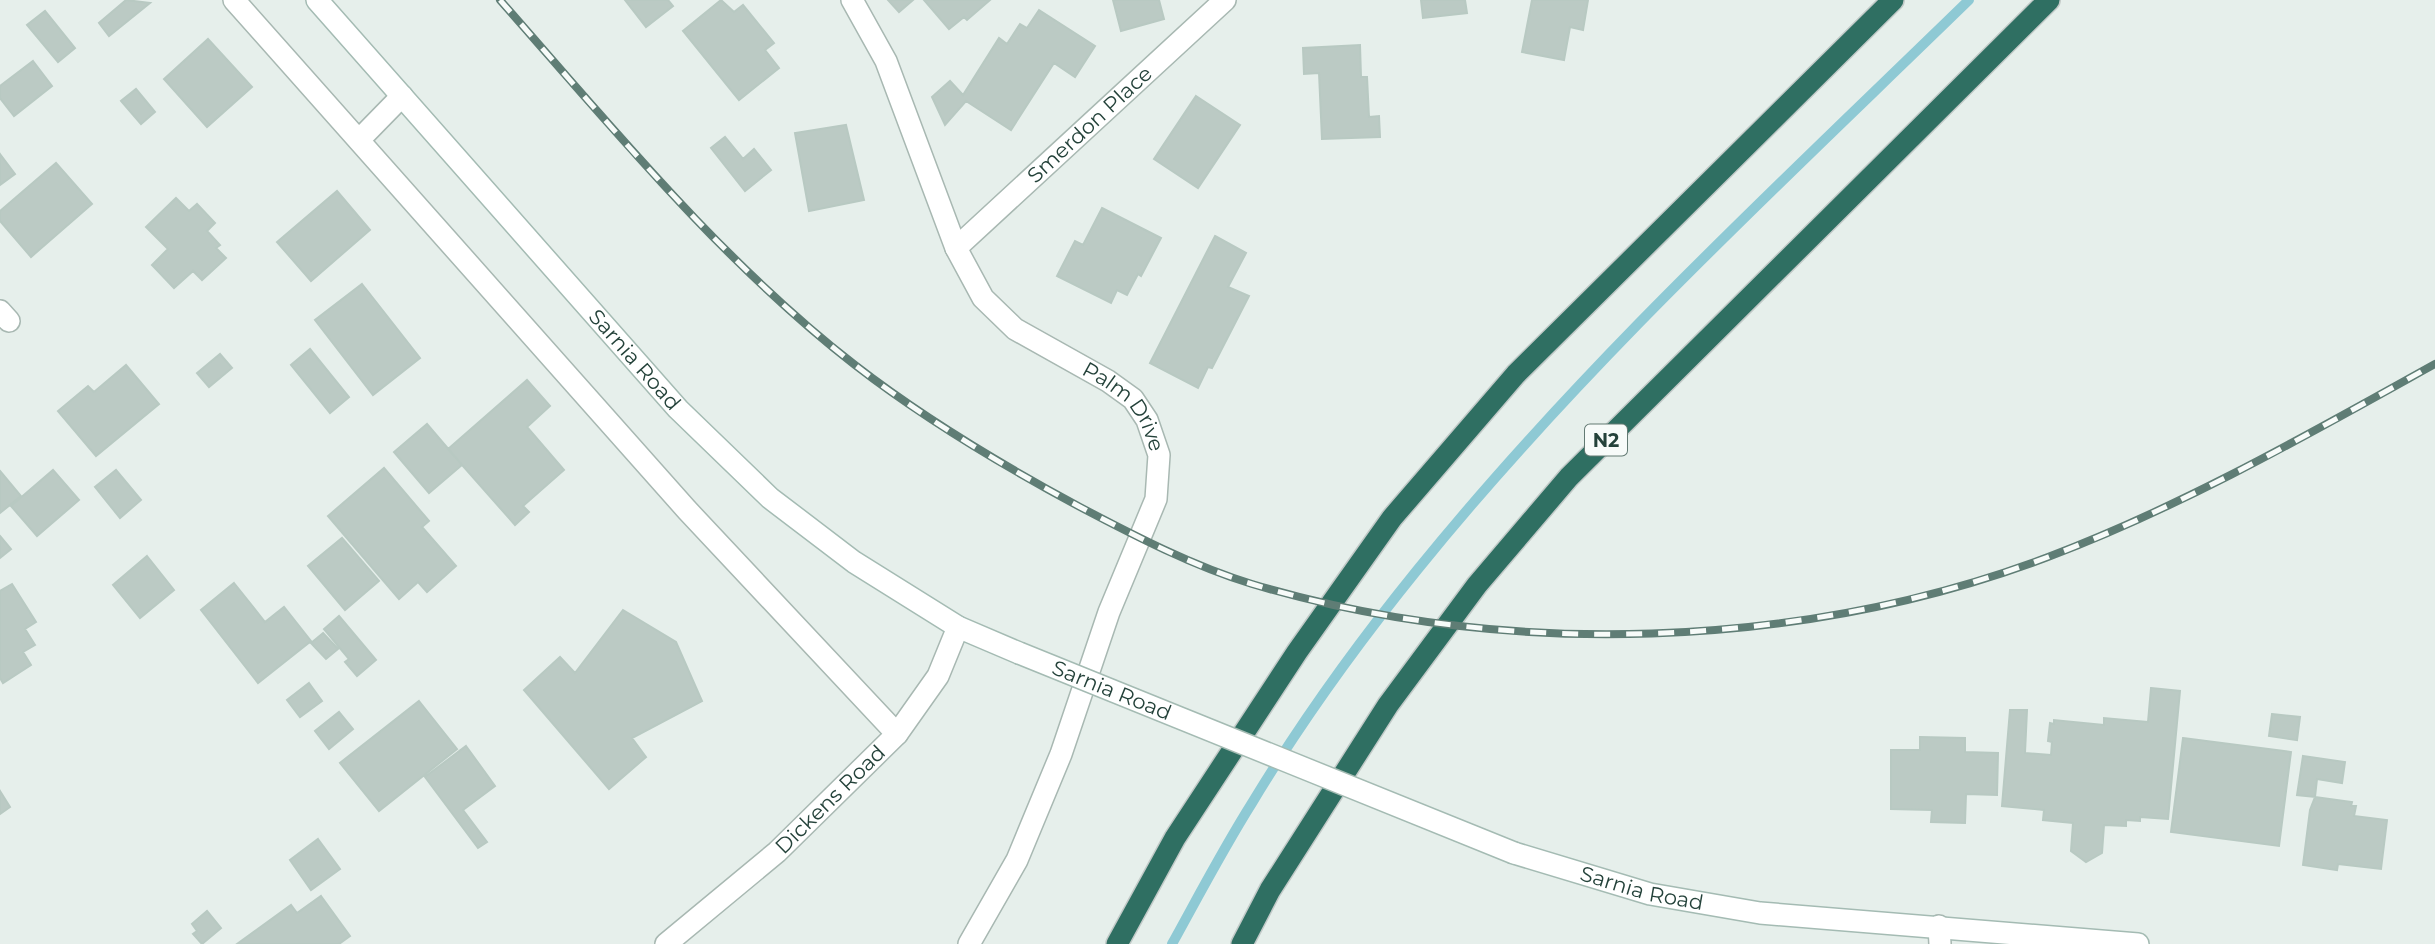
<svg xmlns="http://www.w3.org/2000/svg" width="2435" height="944" font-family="Montserrat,sans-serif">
	<rect width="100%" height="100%" fill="#e6efeb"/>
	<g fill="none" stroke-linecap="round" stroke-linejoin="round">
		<path stroke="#8ec9d4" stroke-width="10" d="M 1172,944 C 1198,897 1223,849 1252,803 C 1301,722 1358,643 1418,569 C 1584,364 1780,184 1969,0"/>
	</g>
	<path fill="#bbcac4" stroke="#b8c9c2" stroke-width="2" d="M 126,0 L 150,3 L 109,36 L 99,23 Z
		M 625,0 L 668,0 L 673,6 L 646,27 Z
		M 721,0 L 734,12 L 743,5 L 774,43 L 765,50 L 779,68 L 739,100 L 683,31 Z
		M 888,0 L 913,0 L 899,12 Z
		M 924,0 L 990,0 L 967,20 L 964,17 L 949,29 Z
		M 1113,0 L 1159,0 L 1164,19 L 1121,31 Z
		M 1421,0 L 1465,0 L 1467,13 L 1423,18 Z
		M 1532,0 L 1588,0 L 1583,30 L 1570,27 L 1564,60 L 1522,52 Z
		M 1039,10 L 1095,46 L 1075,77 L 1054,63 L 1011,130 L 966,101 L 945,125 L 932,97 L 950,81 L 963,95 L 999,38 L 1007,44 L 1020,24 L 1027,28 Z
		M 45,11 L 75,48 L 58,62 L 27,25 Z
		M 208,39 L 252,87 L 207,127 L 164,79 Z
		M 1360,45 L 1361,77 L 1367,77 L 1369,117 L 1379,116 L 1380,137 L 1322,139 L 1319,73 L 1304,74 L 1303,48 Z
		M 33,61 L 52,86 L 14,116 L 0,98 L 0,86 Z
		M 136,89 L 155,112 L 141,124 L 121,101 Z
		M 1196,96 L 1240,125 L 1198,188 L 1154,159 Z
		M 846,125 L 864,200 L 809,211 L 795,133 Z
		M 725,137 L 743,159 L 754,149 L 771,170 L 745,191 L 711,148 Z
		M 0,154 L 15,174 L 0,185 Z
		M 56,163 L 92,204 L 31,257 L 0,221 L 0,211 Z
		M 337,191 L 370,230 L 311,281 L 277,242 Z
		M 176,198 L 189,211 L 197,204 L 215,223 L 207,231 L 220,245 L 216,248 L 226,258 L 202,280 L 193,271 L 174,288 L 152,265 L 168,249 L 146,227 Z
		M 1102,208 L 1161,238 L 1141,276 L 1138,274 L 1127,295 L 1117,290 L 1111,303 L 1057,276 L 1075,241 L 1083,245 Z
		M 1215,236 L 1246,253 L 1228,287 L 1249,296 L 1212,368 L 1208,367 L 1198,388 L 1150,363 Z
		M 362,284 L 420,358 L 373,395 L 315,320 Z
		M 310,349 L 349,397 L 330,413 L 291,365 Z
		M 220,354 L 232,368 L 209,387 L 197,373 Z
		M 126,365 L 159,404 L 96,456 L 58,411 L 88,386 L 94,392 Z
		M 527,380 L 550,406 L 527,427 L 564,470 L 523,506 L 529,512 L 515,525 L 448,449 Z
		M 427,424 L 462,465 L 429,493 L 394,452 Z
		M 384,468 L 429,521 L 422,527 L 456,566 L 427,592 L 418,582 L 399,599 L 328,516 Z
		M 53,470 L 79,500 L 37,536 L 11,506 Z
		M 116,470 L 141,500 L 120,518 L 95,487 Z
		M 0,471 L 21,496 L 0,513 Z
		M 0,536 L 11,549 L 0,558 Z
		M 342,538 L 379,581 L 345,610 L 308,566 Z
		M 147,556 L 174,590 L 140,618 L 113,585 Z
		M 234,583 L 265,622 L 284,607 L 311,641 L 258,683 L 201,610 Z
		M 12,584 L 36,622 L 25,629 L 35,645 L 23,652 L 31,665 L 3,683 L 0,678 L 0,591 Z
		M 623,610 L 676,642 L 702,701 L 632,738 L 646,757 L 609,789 L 524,690 L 560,657 L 575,673 Z
		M 339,616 L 376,660 L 357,676 L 345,662 L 349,659 L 324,629 Z
		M 323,633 L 338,649 L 326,659 L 311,643 Z
		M 309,683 L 322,701 L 300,717 L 287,700 Z
		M 2151,688 L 2180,691 L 2168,819 L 2140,817 L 2140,821 L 2126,820 L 2126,826 L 2104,825 L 2102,853 L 2086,862 L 2071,851 L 2073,823 L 2043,820 L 2044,810 L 2002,806 L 2010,710 L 2027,710 L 2025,753 L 2051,755 L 2052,742 L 2048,741 L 2050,723 L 2054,724 L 2054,720 L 2104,725 L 2104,718 L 2148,722 Z
		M 419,701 L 457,749 L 379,811 L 340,763 Z
		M 339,712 L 353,729 L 329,749 L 315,731 Z
		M 2272,714 L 2300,717 L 2297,740 L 2269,736 Z
		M 1920,737 L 1965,738 L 1965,752 L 1998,753 L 1997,795 L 1966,794 L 1965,823 L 1931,822 L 1932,810 L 1891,809 L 1891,750 L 1920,750 Z
		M 2183,738 L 2291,752 L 2279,846 L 2171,832 Z
		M 466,746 L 495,786 L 463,810 L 487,842 L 478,848 L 425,777 Z
		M 2303,756 L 2345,762 L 2342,783 L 2317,779 L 2315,797 L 2297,795 Z
		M 0,791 L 10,807 L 0,814 Z
		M 2315,797 L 2352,802 L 2351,806 L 2356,806 L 2354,816 L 2387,820 L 2381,869 L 2338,864 L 2337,870 L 2303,865 L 2310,810 Z
		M 318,839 L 340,869 L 311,890 L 290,860 Z
		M 321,896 L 350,936 L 339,944 L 237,944 L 291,905 L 297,913 Z
		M 207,911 L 221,928 L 202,944 L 193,934 L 197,931 L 192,924 Z"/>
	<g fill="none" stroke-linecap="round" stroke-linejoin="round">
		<g stroke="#a8b8b2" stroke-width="24">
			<g id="minor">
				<path d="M 234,0 L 687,510 L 897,734"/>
				<path id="s1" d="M 852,0 L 886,61 L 956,248 L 983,298 L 1015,329 L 1108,381 L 1133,399 L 1147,420 L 1159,455 L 1156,499 L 1109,612 L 1061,754 L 1017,860 L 969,944"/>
				<path d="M 359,140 L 402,96"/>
				<path id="s2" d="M 956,248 L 1225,0"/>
				<path d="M 0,311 L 9,321"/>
				<path d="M 1939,926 L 1940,944"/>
				<path id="s3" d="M 666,944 L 777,852 L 897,734 L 938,676 L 958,627"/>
			</g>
		</g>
		<g stroke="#a4bbb3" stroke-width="24">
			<g id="secondary">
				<path id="s4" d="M 317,0 L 678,409 L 770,498 L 854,562 L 958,627 L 1019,653"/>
				<path id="s5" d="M 1514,853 L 1650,894 L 1760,913 L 2138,944"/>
			</g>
		</g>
		<g stroke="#c2cac8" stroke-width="24">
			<path id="motorway" d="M 1117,944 L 1175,838 L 1297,652 L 1392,518 L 1516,374 L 1893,0
				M 1242,944 L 1270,890 L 1388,705 L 1477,585 L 1569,477 L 2049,0"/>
		</g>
		<use href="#minor" stroke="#fff" stroke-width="21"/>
		<use href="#secondary" stroke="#fff" stroke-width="21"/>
		<use href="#motorway" stroke="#2f6f62" stroke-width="21"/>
		<g stroke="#5f7d75" stroke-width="8">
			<path id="rail" d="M 500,0 C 612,127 721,261 855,365 C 926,420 1002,465 1080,507 C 1135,536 1193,566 1252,584 C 1504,659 1801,650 2048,557 C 2183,506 2309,434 2435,364"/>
		</g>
		<use href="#rail" stroke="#f7fbf9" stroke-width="5" stroke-dasharray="16" stroke-linecap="butt"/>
		<g stroke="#a4bbb3" stroke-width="24" stroke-linecap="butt">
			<g id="secondary-bridge">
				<path id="s6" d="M 1019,653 L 1514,853"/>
			</g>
		</g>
		<use href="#secondary-bridge" stroke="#fff" stroke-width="21"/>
	</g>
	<g text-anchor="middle" stroke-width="5" stroke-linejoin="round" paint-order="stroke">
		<rect fill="#f7fbf9" stroke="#637a73" stroke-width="2" x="1585" y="424.5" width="42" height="31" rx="5"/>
		<g font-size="19" font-weight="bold" fill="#24423a">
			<text x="1606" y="447">N2</text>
		</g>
		<g font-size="21" fill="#24423a" stroke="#f7fbf9">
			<text dy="7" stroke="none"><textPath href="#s2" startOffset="182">Smerdon Place</textPath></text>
			<text dy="7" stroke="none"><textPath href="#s4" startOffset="480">Sarnia Road</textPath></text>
			<text dy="7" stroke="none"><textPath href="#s1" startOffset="508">Palm Drive</textPath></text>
			<text dy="7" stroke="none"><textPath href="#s6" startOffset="100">Sarnia Road</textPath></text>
			<text dy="7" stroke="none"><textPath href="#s3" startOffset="219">Dickens Road</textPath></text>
			<text dy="7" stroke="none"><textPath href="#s5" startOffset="133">Sarnia Road</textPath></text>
		</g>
	</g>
</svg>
